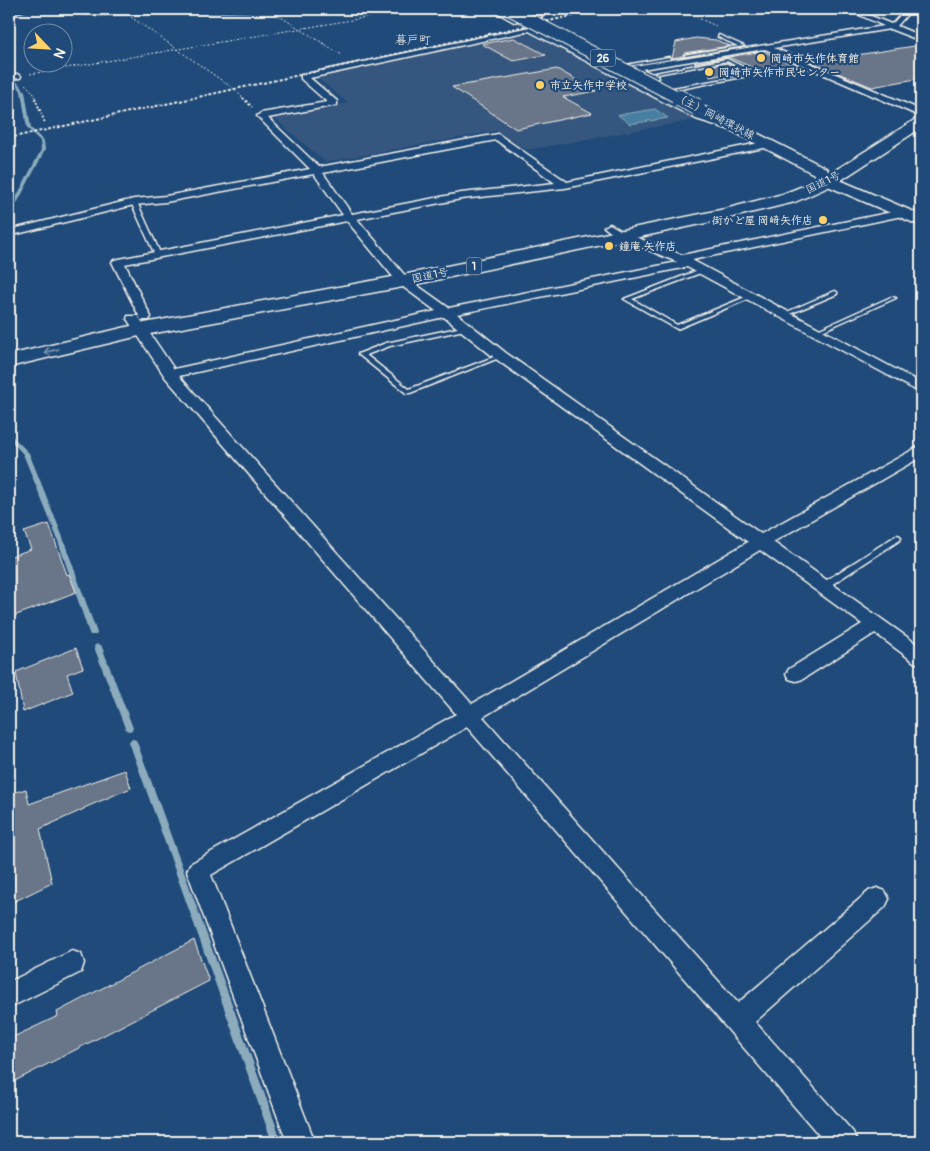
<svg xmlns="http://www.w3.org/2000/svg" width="930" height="1151" font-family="Pangolin,'Klee One',sans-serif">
	<rect width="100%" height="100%" fill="#1f4a7a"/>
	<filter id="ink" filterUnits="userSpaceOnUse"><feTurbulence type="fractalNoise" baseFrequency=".02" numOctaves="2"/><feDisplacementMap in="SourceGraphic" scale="10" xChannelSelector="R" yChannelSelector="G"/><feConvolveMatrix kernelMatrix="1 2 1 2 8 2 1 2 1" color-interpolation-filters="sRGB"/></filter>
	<g filter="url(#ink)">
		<path fill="#35577e" d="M 527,32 L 695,120 L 527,150 L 496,131 L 325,162 L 274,118 L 348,103 L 317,78 Z"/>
		<path fill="#467ea1" stroke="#8cacbd" d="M 22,9 L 92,13 L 350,9 L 97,16 L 44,12 Z
			M 655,109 L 668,118 L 630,124 L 618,115 Z"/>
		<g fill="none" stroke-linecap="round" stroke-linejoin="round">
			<path fill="#8cacbd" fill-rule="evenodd" d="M 11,77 L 13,77 L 25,91 L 31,128 L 44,141 L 45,150 L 11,215 L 9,216 L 9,211 L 41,150 L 40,141 L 27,128 L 21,91 Z
				M 9,434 L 11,435 L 29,453 L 62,535 L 97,633 L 96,635 L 90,635 L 89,633 L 56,535 L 23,454 L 9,439 Z
				M 98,644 L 101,645 L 102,647 L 133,728 L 132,730 L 129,731 L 126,730 L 125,728 L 94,647 L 95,645 Z
				M 133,739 L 136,740 L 137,742 L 282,1142 L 272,1142 L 129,742 L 130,740 Z"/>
		</g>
		<path fill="#697588" stroke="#f4f1e8" d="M 514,38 L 546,55 L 513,61 L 482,44 Z
			M 696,38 L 716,40 L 730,46 L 684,53 L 683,56 L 672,58 L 676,42 Z
			M 921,45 L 921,78 L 872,87 L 811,62 Z
			M 763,51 L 798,67 L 765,73 L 728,57 L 694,63 Z
			M 727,63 L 742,71 L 710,77 L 709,66 Z
			M 557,69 L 596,91 L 563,97 L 592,113 L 516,129 L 452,87 Z
			M 49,524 L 67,575 L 69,574 L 76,592 L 9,618 L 9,557 L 31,549 L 24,532 Z
			M 76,648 L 83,668 L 67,674 L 73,692 L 23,712 L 16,672 Z
			M 125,770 L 131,788 L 84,808 L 84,809 L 40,829 L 52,883 L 9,904 L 9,794 L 26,789 L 29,804 Z
			M 194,940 L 209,981 L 9,1084 L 9,1039 L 58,1016 L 57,1012 Z"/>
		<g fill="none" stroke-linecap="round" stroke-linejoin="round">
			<path stroke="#3f638a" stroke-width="5.5" stroke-dasharray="5.5 2.5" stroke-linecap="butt" d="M 517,20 L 530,29"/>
			<g stroke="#f4f1e8" stroke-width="3">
				<path id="service" d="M 719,35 L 744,46 L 686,56 L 684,55 L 738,46 L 718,37 Z
					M 669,57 L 670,59 L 628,66 L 626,65 Z
					M 727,59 L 758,74 L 675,90 L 673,88 L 752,74 L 727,61 L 647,76 L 645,75 Z
					M 134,200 L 137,202 L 161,255 L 160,256 L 155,255 L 131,202 Z
					M 701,269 L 703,270 L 703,272 L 632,299 L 677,325 L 748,296 L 753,297 L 677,329 L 624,299 Z
					M 835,291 L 837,292 L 837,294 L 785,316 L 780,315 Z
					M 891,297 L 896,298 L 818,333 L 816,334 L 813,332 Z
					M 467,326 L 469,327 L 469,329 L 390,346 L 366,355 L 409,389 L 499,355 L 501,354 L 504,356 L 410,393 L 406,393 L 358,354 L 386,343 Z
					M 897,535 L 900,536 L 901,538 L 900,540 L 825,589 L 819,589 L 818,587 L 819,585 Z"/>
			</g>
			<g stroke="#f4f1e8" stroke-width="3">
				<path id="minor" d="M 15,9 L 30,9 L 9,14 L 9,10 Z
					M 491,9 L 500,9 L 521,20 L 514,22 Z
					M 517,9 L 526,9 L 542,17 L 535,19 Z
					M 846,9 L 854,9 L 891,24 L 894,22 L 906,9 L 912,9 L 897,26 L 921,36 L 921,41 L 890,29 L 774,48 L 921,110 L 921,114 L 915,114 L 765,49 L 642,69 L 657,76 L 658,78 L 654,80 L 630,68 L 634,66 L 884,26 Z
					M 530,27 L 702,115 L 742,129 L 737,132 L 696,119 L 529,31 L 310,78 L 337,101 L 337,105 L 268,118 L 319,167 L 498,134 L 567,182 L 769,141 L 774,144 L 769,147 L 565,188 L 461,199 L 357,219 L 407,278 L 449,308 L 677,262 L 617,237 L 604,227 L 610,224 L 625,233 L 682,255 L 902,210 L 907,213 L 902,216 L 692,260 L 921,383 L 921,393 L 687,267 L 457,314 L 506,353 L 761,534 L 916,448 L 921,446 L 921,457 L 773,542 L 921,647 L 921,664 L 914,662 L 875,633 L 803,679 L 796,681 L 789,679 L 786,674 L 789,669 L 862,624 L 760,550 L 483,717 L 738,1003 L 869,891 L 877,888 L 885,891 L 889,899 L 885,907 L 755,1022 L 853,1132 L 857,1142 L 825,1142 L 467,727 L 211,875 L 315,1142 L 287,1142 L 187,871 L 190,864 L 456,714 L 165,377 L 127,319 L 128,316 L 138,316 L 174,369 L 436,311 L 399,284 L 347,221 L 125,264 L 151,317 L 149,320 L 141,320 L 112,262 L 114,260 L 343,215 L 314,174 L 166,202 L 134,205 L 9,236 L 9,230 L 134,199 L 166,196 L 310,169 L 257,116 L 261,113 L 327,102 L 301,79 L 301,75 ZM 496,140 L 555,183 L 461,193 L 352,214 L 323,173 ZM 444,317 L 496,359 L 748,542 L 472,704 L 179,376 Z
					M 17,74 L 21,76 L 20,78 L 9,79 L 9,75 Z
					M 72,951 L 81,954 L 84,963 L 81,972 L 9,1008 L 9,982 Z"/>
			</g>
			<g stroke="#f4f1e8" stroke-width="3">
				<path id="primary" d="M 697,103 L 826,168 L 835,178 L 921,215 L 921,226 L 823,184 L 814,174 L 692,110 L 690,107 L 692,104 Z"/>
			</g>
			<g stroke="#f4f1e8" stroke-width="3">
				<path id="trunk" d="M 921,118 L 921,128 L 835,184 L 795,202 L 725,219 L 403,287 L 139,336 L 9,367 L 9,355 L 139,324 L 403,275 L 725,209 L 783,194 L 823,178 L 916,119 Z"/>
			</g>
			<path stroke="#f4f1e8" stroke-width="1" stroke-dasharray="2 2" stroke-linecap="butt" d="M 268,9 L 342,55
				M 678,9 L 716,26
				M 131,17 L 234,89 L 244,99
				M 30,74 L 417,9
				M 25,84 L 33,92 L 36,99"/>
			<path stroke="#f4f1e8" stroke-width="2" stroke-dasharray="2 2" stroke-linecap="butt" d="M 35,98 L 45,123
				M 243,98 L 252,107"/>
			<use href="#service" fill="#1f4a7a" fill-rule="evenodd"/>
			<use href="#minor" fill="#1f4a7a" fill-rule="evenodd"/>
			<use href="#primary" fill="#1f4a7a" fill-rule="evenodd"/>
			<use href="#trunk" fill="#1f4a7a" fill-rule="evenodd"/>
			<path stroke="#f4f1e8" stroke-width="2" stroke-dasharray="3 2" stroke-linecap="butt" d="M 9,138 L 604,9"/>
			<g stroke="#f4f1e8" stroke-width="14" stroke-linecap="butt">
				<path id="primary-bridge-far1" d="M 509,9 L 681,99"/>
			</g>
			<g stroke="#f4f1e8" stroke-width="18" stroke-linecap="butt">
				<path id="primary-bridge" d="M 679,98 L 697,107"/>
			</g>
			<use href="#primary-bridge-far1" stroke="#1f4a7a" stroke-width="12"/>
			<use href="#primary-bridge" stroke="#1f4a7a" stroke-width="16"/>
		</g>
		<defs><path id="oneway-shaft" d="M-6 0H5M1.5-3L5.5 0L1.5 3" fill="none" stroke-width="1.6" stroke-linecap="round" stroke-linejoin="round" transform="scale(1.25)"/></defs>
		<use stroke="#748da6" href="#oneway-shaft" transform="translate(51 351) rotate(166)"/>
	</g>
	<g fill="#ffd166" stroke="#1f4a7a" stroke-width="2">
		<circle cx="761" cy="58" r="5"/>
		<circle cx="709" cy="72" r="5"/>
		<circle cx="540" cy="85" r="5"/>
		<circle cx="823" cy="220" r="5"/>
		<circle cx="609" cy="246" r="5"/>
	</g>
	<g text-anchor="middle" stroke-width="4.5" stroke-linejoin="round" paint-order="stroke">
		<g fill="#1f4a7a" stroke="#b4bfc7" stroke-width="1">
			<rect x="590.5" y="49.5" width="25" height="17" rx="4"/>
			<rect x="466.5" y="257.5" width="15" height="17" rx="4"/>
		</g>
		<g font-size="11" font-weight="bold" fill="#f4f1e8">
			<text x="603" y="62">26</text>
			<text x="474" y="270">1</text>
		</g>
		<g font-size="11" font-weight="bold" fill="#f4f1e8" stroke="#1f4a7a" text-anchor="start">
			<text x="771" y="62">岡崎市矢作体育館</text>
			<text x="719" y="76">岡崎市矢作市民センター</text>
			<text x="550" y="89">市立矢作中学校</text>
			<text x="813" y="224" text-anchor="end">街かど屋 岡崎矢作店</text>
			<text x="619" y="250">鐘庵 矢作店</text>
		</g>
		<g font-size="11" fill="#f4f1e8" stroke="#1f4a7a">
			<text transform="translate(715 116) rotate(27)" y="4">（主）岡崎環状線</text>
			<text transform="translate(823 182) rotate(-26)" y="4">国道1号</text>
			<text transform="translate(430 275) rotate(-12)" y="4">国道1号</text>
		</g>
		<g font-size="12" fill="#f4f1e8" stroke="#1f4a7a">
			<text x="413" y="44">暮戸町</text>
		</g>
	</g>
	<rect width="930" height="1151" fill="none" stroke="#1f4a7a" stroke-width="30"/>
	<rect x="15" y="15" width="900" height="1121" fill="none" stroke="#f4f1e8" stroke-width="2" filter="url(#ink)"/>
	<g transform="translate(48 48) rotate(115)"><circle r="24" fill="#1f4a7a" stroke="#748da6"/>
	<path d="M0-4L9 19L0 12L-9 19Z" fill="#ffd166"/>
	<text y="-8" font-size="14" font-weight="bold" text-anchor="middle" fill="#f4f1e8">N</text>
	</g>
</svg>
